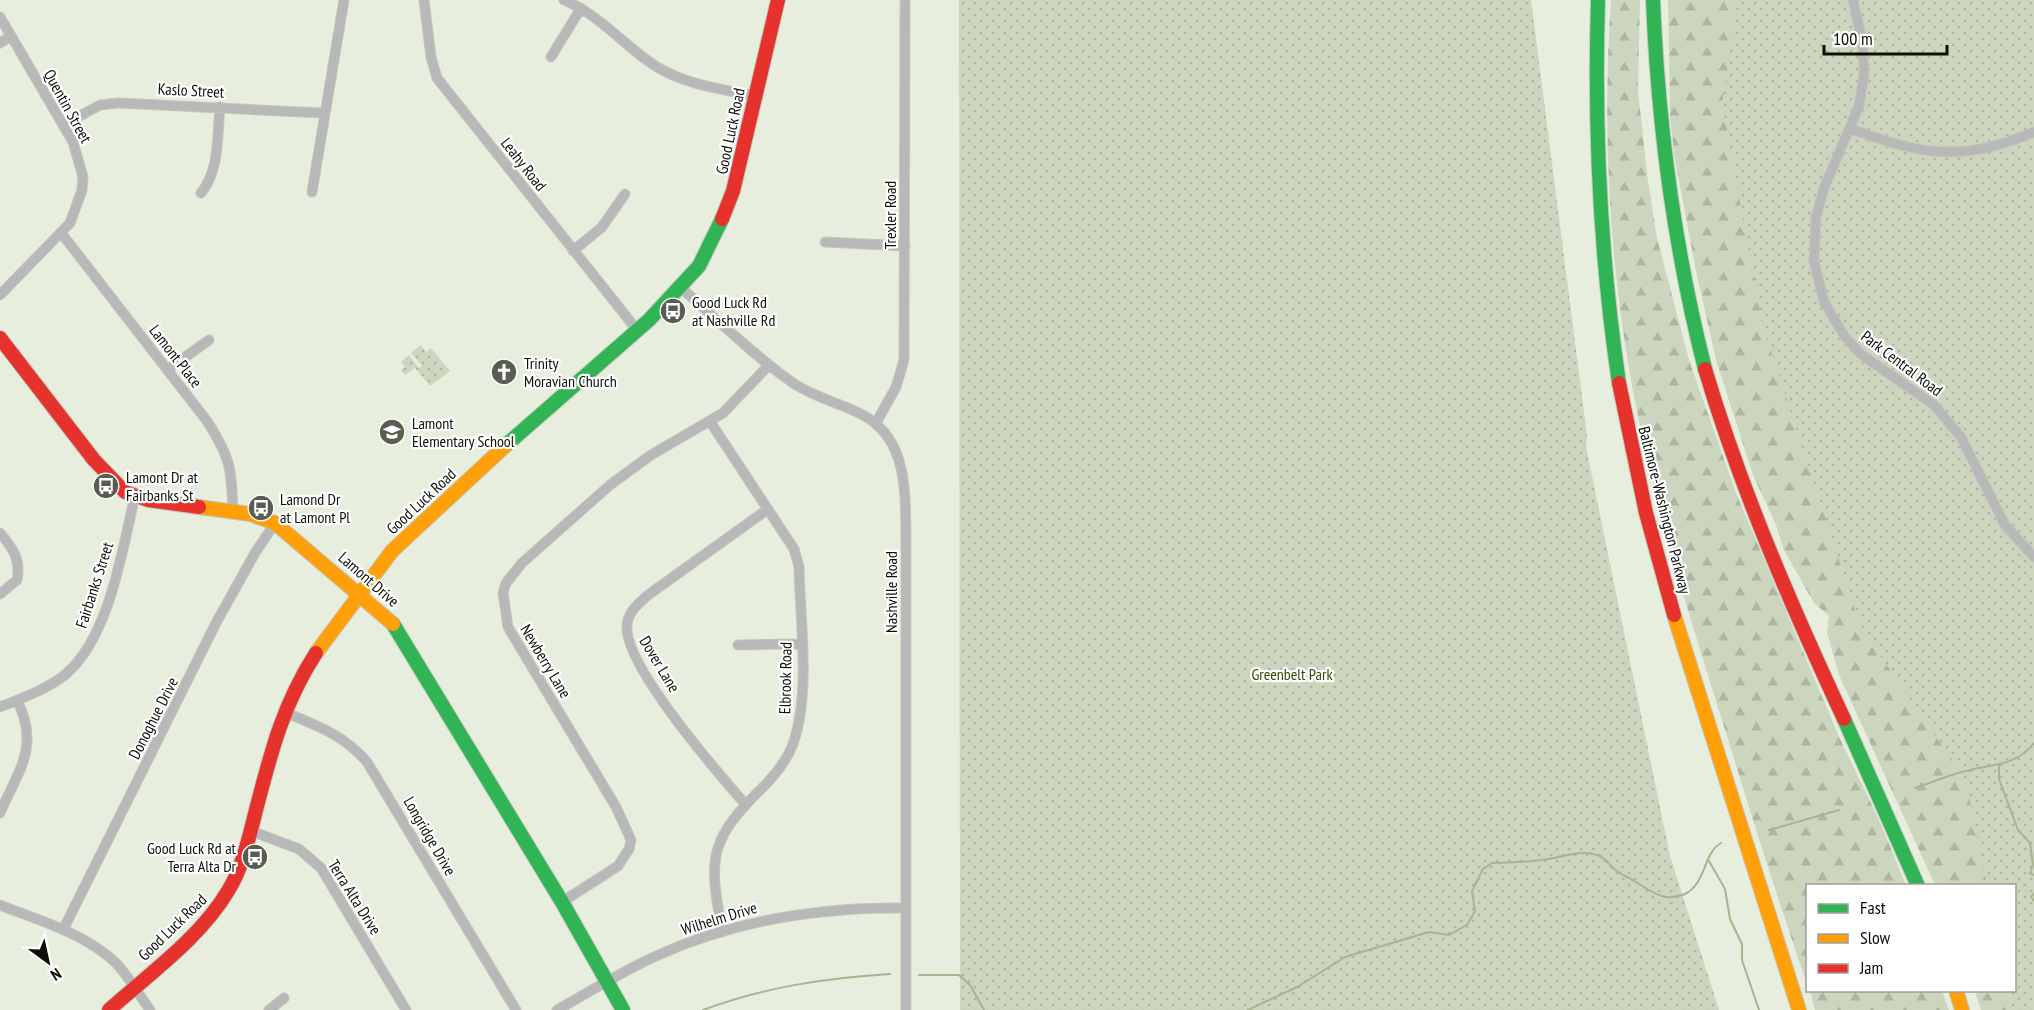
<svg xmlns="http://www.w3.org/2000/svg" width="2034" height="1010" font-family="'PT Sans Narrow',sans-serif">
	<defs>
		<pattern id="forest-firs" width="22" height="20" patternUnits="userSpaceOnUse" patternTransform="scale(1.5)"><rect width="22" height="20" fill="#ccd6be"/><path d="M5 1l3.5 6h-7zM16 11l3.5 6h-7z" fill="#aeb6a2"/></pattern>
		<pattern id="park-dots" width="8" height="8" patternUnits="userSpaceOnUse" patternTransform="scale(1.5)"><rect width="8" height="8" fill="#ccd6be"/><path d="M2 2h.1M6 6h.1" fill="none" stroke="#aeb6a2" stroke-width="1.8" stroke-linecap="round"/></pattern>
	</defs>
	<rect width="100%" height="100%" fill="#e7eedd"/>
	<path fill="url(#forest-firs)" d="M 1611,0 L 1640,0 L 1638,90 L 1647,174 L 1657,238 L 1689,360 L 1736,493 L 1840,739 L 1880,822 L 1906,885 L 1808,886 L 1807,984 C 1783,914 1760,843 1738,772 C 1704,660 1666,549 1642,435 C 1611,293 1601,145 1611,0 Z
		M 1668,0 L 2034,0 L 2034,1010 L 1981,1010 L 1975,991 L 2014,990 L 2014,886 L 1935,885 L 1839,675 L 1827,632 L 1829,616 L 1814,603 L 1784,550 L 1776,525 L 1753,475 L 1716,360 L 1696,271 L 1674,154 L 1670,115 Z
		M 1810,991 L 1942,991 L 1949,1010 L 1815,1010 Z"/>
	<path fill="url(#park-dots)" d="M 959,0 L 1531,0 L 1587,435 L 1586,447 L 1670,856 L 1719,1010 L 960,1010 Z
		M 1738,0 L 2034,0 L 2034,1010 L 2012,1010 L 2008,991 L 2014,990 L 2014,886 L 1987,885 L 1966,780 L 1861,628 L 1762,323 L 1722,103 Z
		M 421,345 L 426,352 L 431,348 L 450,371 L 430,386 L 415,368 L 405,375 L 401,370 L 405,367 L 401,362 L 409,355 L 419,368 L 422,366 L 411,353 Z"/>
	<g fill="none" stroke-linecap="round" stroke-linejoin="round">
		<path stroke="#a6b58f" stroke-width="2" d="M 1999,766 L 1999,779 L 2018,830 L 2030,843 L 2033,865 L 2030,873 L 2034,875
			M 1915,788 C 1933,782 1951,774 1970,770 C 1995,764 2017,765 2034,743
			M 1769,830 L 1839,810
			M 1709,861 L 1725,889 L 1730,919 L 1742,944 L 1742,960 L 1759,1010
			M 2034,893 L 2031,897 L 2034,901
			M 919,975 L 959,975 L 970,985 L 984,1010
			M 703,1010 C 765,987 825,978 890,974
			M 1248,1010 L 1299,986 L 1345,957 L 1429,932 L 1449,935 L 1467,925 L 1475,911 L 1472,891 L 1483,869 L 1492,863 C 1510,863 1525,862 1542,860 C 1560,858 1579,849 1597,855 C 1606,857 1608,864 1614,869 C 1620,874 1628,877 1634,881 C 1651,891 1664,903 1685,894 C 1706,884 1703,853 1721,843"/>
		<g stroke="#c3c9bc" stroke-width="11">
			<path id="street" d="M 424,0 L 431,57 L 437,78 L 637,330
				M 564,0 C 605,18 623,46 657,67 C 687,85 722,89 755,96
				M 1853,0 L 1863,45 L 1864,75 L 1859,106 L 1824,188 L 1816,217 L 1814,261 L 1824,302 L 1845,337 L 1862,355 L 1934,405 L 1961,437 L 2005,525 L 2034,557
				M 0,17 L 73,142 L 83,177 L 82,190 L 70,223 L 0,295
				M 0,43 L 11,36
				M 551,57 L 581,8
				M 63,125 L 100,105 L 118,103 L 323,113
				M 1851,129 C 1923,155 1961,163 2034,132
				M 312,192 L 344,0
				M 201,193 C 220,170 217,135 220,107
				M 62,234 L 207,421 C 231,459 231,467 233,510
				M 825,242 L 905,246
				M 573,251 L 602,227 L 625,194
				M 681,288 C 717,319 753,355 793,383 C 814,397 836,402 859,413 C 908,436 905,490 906,537 L 906,1010
				M 167,370 L 209,340
				M 711,423 L 794,549 L 799,567 C 800,622 811,692 793,744 C 786,763 770,781 755,795 C 705,846 711,865 722,932
				M 876,423 L 896,387 L 904,360 L 905,0
				M 0,533 C 13,548 21,560 17,580 L 0,594
				M 738,645 L 801,644
				M 0,707 C 22,698 48,689 66,674 C 110,636 122,550 135,496
				M 284,712 C 316,725 344,735 367,762 L 516,1010
				M 746,805 C 718,773 623,664 627,625 C 628,612 639,603 648,595 L 768,509
				M 0,813 C 19,770 40,746 17,700
				M 251,831 L 299,849 L 321,868 L 406,1010
				M 562,902 L 618,866 L 629,849 L 631,840 L 616,807 L 508,627 L 503,593 L 506,583 L 522,563 L 610,485 L 651,455 L 723,413 L 769,365
				M 0,905 C 40,921 85,933 117,964 C 129,977 139,995 150,1010
				M 63,930 L 216,623 L 255,553 L 275,523
				M 269,1010 L 284,998
				M 557,1010 C 589,992 621,972 654,957 C 734,920 818,907 905,908"/>
		</g>
		<g stroke="#c3c9bc" stroke-width="16">
			<path id="fast" d="M 1598,0 C 1594,129 1600,255 1619,383
				M 1653,0 C 1658,125 1674,247 1705,369
				M 505,446 L 649,320 L 699,266 L 722,219
				M 393,624 L 562,902 L 623,1010
				M 1844,719 L 1918,886"/>
		</g>
		<g stroke="#c3c9bc" stroke-width="16">
			<path id="slow" d="M 199,507 L 250,514 L 275,523 L 393,624
				M 1674,615 L 1799,1010
				M 316,653 L 392,551 L 505,446
				M 1956,990 L 1962,1010"/>
		</g>
		<g stroke="#c3c9bc" stroke-width="16">
			<path id="jam" d="M 722,219 L 733,191 L 778,0
				M 0,338 L 94,460 L 125,492 L 148,500 L 199,507
				M 1705,369 C 1741,490 1791,605 1844,719
				M 1619,383 L 1646,513 L 1674,615
				M 109,1010 C 149,974 200,938 228,891 C 243,867 249,837 256,810 C 271,752 283,704 316,653"/>
		</g>
		<use href="#street" stroke="#b9b8b8" stroke-width="9"/>
		<use href="#fast" stroke="#30b455" stroke-width="14"/>
		<use href="#slow" stroke="#ff9f0a" stroke-width="14"/>
		<use href="#jam" stroke="#e5322d" stroke-width="14"/>
	</g>
	<defs>
		<g id="bus-disc" transform="scale(1.35)"><circle r="9.5" fill="#595d51" stroke="#fff"/><path d="M-5-6H5V4H4V6H2V4H-2V6H-4V4H-5ZM-3.5-4V0h7V-4ZM-3.5 1.2v1.5H-2V1.2ZM2 1.2v1.5H3.5V1.2Z" fill="#fff"/></g>
		<g id="church-disc" transform="scale(1.35)"><circle r="9.5" fill="#595d51" stroke="#fff"/><path d="M-1.2-6h2.4v3.5h3.3v2.4h-3.3V6h-2.4V-.1h-3.3v-2.4h3.3Z" fill="#fff"/></g>
		<g id="school-disc" transform="scale(1.35)"><circle r="9.5" fill="#595d51" stroke="#fff"/><path d="M0-5L7-2L0 1L-7-2ZM-4 1L0 2.5L4 1V4Q0 6-4 4Z" fill="#fff"/></g>
	</defs>
	<g fill-rule="evenodd">
		<use href="#bus-disc" x="673" y="311"/>
		<use href="#church-disc" x="504" y="372"/>
		<use href="#school-disc" x="392" y="432"/>
		<use href="#bus-disc" x="106" y="486"/>
		<use href="#bus-disc" x="261" y="508"/>
		<use href="#bus-disc" x="255" y="857"/>
	</g>
	<g text-anchor="middle" stroke-width="4.5" stroke-linejoin="round" paint-order="stroke">
		<g font-size="16" fill="#0c0f06" stroke="#fff">
			<text transform="translate(191 90) rotate(3)" y="6">Kaslo Street</text>
			<text transform="translate(68 106) rotate(61)" y="6">Quentin Street</text>
			<text transform="translate(730 131) rotate(-78)" y="6">Good Luck Road</text>
			<text transform="translate(524 164) rotate(52)" y="6">Leahy Road</text>
			<text transform="translate(890 215) rotate(-90)" y="6">Trexler Road</text>
			<text transform="translate(176 356) rotate(52)" y="6">Lamont Place</text>
			<text transform="translate(1902 363) rotate(37)" y="6">Park Central Road</text>
			<text transform="translate(421 501) rotate(-43)" y="6">Good Luck Road</text>
			<text transform="translate(1665 510) rotate(76)" y="6">Baltimore-Washington Parkway</text>
			<text transform="translate(369 579) rotate(41)" y="6">Lamont Drive</text>
			<text transform="translate(94 585) rotate(-72)" y="6">Fairbanks Street</text>
			<text transform="translate(891 592) rotate(-90)" y="6">Nashville Road</text>
			<text transform="translate(546 661) rotate(59)" y="6">Newberry Lane</text>
			<text transform="translate(660 664) rotate(59)" y="6">Dover Lane</text>
			<text transform="translate(785 678) rotate(-89)" y="6">Elbrook Road</text>
			<text transform="translate(153 718) rotate(-63)" y="6">Donoghue Drive</text>
			<text transform="translate(430 836) rotate(60)" y="6">Longridge Drive</text>
			<text transform="translate(355 897) rotate(58)" y="6">Terra Alta Drive</text>
			<text transform="translate(719 918) rotate(-17)" y="6">Wilhelm Drive</text>
			<text transform="translate(172 927) rotate(-44)" y="6">Good Luck Road</text>
		</g>
		<g font-size="16" fill="#0c0f06" stroke="#fff" text-anchor="start">
			<text x="692" y="308">Good Luck Rd<tspan x="692" dy="18">at Nashville Rd</tspan></text>
			<text x="524" y="369">Trinity<tspan x="524" dy="18">Moravian Church</tspan></text>
			<text x="412" y="429">Lamont<tspan x="412" dy="18">Elementary School</tspan></text>
			<text x="126" y="483">Lamont Dr at<tspan x="126" dy="18">Fairbanks St</tspan></text>
			<text x="280" y="505">Lamond Dr<tspan x="280" dy="18">at Lamont Pl</tspan></text>
			<text x="236" y="854" text-anchor="end">Good Luck Rd at<tspan x="236" dy="18">Terra Alta Dr</tspan></text>
		</g>
		<g font-size="16" fill="#354a00" stroke="#fff">
			<text x="1292" y="680">Greenbelt Park</text>
		</g>
	</g>
	<rect x="1806" y="884" width="210" height="108" fill="#ffffff" stroke="#9e9f9b" stroke-width="1.5"/>
	<rect x="1818" y="904" width="30" height="9" fill="#30b455" stroke="#9e9f9b" stroke-width="1.5"/>
	<text x="1860" y="914" font-size="18" fill="#0c0f06">Fast</text>
	<rect x="1818" y="934" width="30" height="9" fill="#ff9f0a" stroke="#9e9f9b" stroke-width="1.5"/>
	<text x="1860" y="944" font-size="18" fill="#0c0f06">Slow</text>
	<rect x="1818" y="964" width="30" height="9" fill="#e5322d" stroke="#9e9f9b" stroke-width="1.5"/>
	<text x="1860" y="974" font-size="18" fill="#0c0f06">Jam</text>
	<g transform="translate(48 962) rotate(147)" stroke="#ffffff" stroke-width="4.5" paint-order="stroke">
	<path d="M0-4.5L10 22L0 15L-10 22Z" fill="#0c0f06"/>
	<text y="-9" font-size="16" font-weight="bold" text-anchor="middle" fill="#0c0f06">N</text>
	</g>
	<path d="M1824 45v9h123v-9" fill="none" stroke="#0c0f06" stroke-width="3"/>
	<text x="1833" y="45" font-size="18" fill="#0c0f06" stroke="#ffffff" stroke-width="4.5" paint-order="stroke">100 m</text>
</svg>
